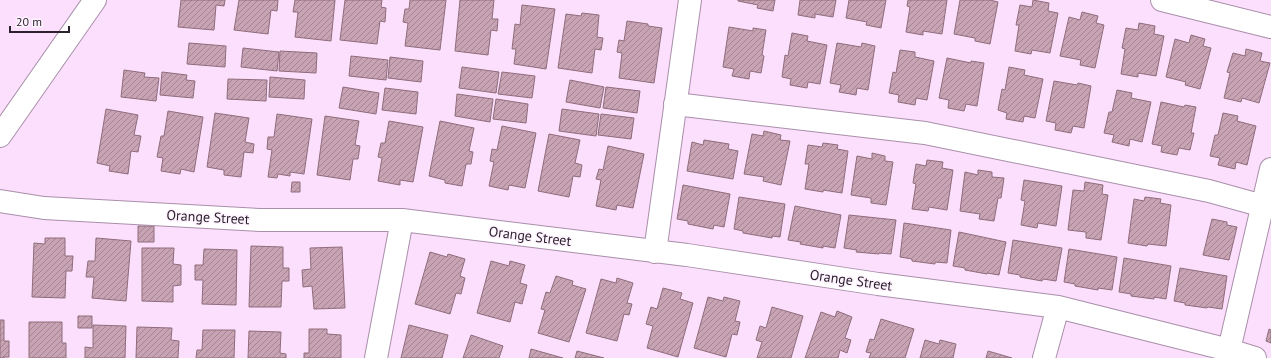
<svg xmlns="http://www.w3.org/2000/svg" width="1271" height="358" font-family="'PT Sans',sans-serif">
	<defs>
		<pattern id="building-hatch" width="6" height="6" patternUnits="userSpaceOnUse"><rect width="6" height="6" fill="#c8a3b3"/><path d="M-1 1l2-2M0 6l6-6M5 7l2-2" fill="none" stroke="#a38492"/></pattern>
	</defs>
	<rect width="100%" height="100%" fill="#fbdffc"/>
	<path fill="url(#building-hatch)" stroke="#8f6c7b" d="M 181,0 L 225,0 L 224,6 L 216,5 L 214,30 L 178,27 Z
		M 239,0 L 278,0 L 277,11 L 271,10 L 268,34 L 234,30 Z
		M 295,0 L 335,0 L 331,41 L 295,37 L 298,12 L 293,12 Z
		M 345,0 L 382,0 L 381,7 L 386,8 L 385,22 L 380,21 L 377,44 L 340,40 Z
		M 410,0 L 446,0 L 440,50 L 405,46 L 408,23 L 403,22 L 405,9 L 409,9 Z
		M 460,0 L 494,0 L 492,19 L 498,19 L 497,31 L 491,30 L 488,55 L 455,51 Z
		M 738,0 L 775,0 L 773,11 L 757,8 L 758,5 L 738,1 Z
		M 800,0 L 836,0 L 833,17 L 815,14 L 815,18 L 798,15 Z
		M 849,0 L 886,0 L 881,28 L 866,25 L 867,22 L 846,18 Z
		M 908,0 L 947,0 L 942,34 L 923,31 L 923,35 L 906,32 L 910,7 L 907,6 Z
		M 960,0 L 990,0 L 998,2 L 990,44 L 975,41 L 975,38 L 954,34 Z
		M 1033,0 L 1049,3 L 1048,11 L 1058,13 L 1050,53 L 1032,50 L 1031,54 L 1015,51 L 1019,25 L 1016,25 L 1020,5 L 1032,7 Z
		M 522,5 L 555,9 L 546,69 L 514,64 L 516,49 L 512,49 L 515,24 L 520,25 Z
		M 1082,12 L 1098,16 L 1096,23 L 1104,25 L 1095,68 L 1080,65 L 1081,60 L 1060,56 L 1069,17 L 1080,20 Z
		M 582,13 L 599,15 L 597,37 L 603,38 L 601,50 L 595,49 L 592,73 L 558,68 L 566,14 L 581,16 Z
		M 627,21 L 648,24 L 648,26 L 662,28 L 654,83 L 619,78 L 622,53 L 617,52 L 619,40 L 624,41 Z
		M 1139,23 L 1155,26 L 1154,34 L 1164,36 L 1156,76 L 1138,73 L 1138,77 L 1121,74 L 1125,49 L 1122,48 L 1126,28 L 1138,30 Z
		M 729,27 L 753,31 L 753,28 L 766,30 L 762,55 L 764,56 L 761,73 L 750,71 L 749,79 L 732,76 L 734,69 L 723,67 Z
		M 792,33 L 808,36 L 807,41 L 827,45 L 820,84 L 808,82 L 807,88 L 790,85 L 791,79 L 782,77 L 785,55 L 788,56 Z
		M 1191,35 L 1205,39 L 1203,46 L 1211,48 L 1200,89 L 1185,85 L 1186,82 L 1166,77 L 1175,39 L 1189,43 Z
		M 189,43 L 226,46 L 225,67 L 187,64 Z
		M 837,43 L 861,47 L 862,43 L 875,46 L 868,90 L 857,88 L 856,95 L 839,92 L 841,85 L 830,83 Z
		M 243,48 L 279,52 L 277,71 L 241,67 Z
		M 1246,49 L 1262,53 L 1260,61 L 1270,63 L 1259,103 L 1242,98 L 1241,102 L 1224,98 L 1230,73 L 1227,72 L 1233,53 L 1245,56 Z
		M 900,50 L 915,52 L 915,57 L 934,61 L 927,100 L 916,98 L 915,105 L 898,102 L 899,95 L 889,93 L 893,72 L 896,73 Z
		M 280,51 L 317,53 L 316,73 L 279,71 Z
		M 351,56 L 388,60 L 386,80 L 349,76 Z
		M 390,57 L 423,61 L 421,82 L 388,78 Z
		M 947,58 L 971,63 L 971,61 L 984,63 L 977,106 L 966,104 L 964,111 L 948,108 L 949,100 L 939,98 Z
		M 462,67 L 499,72 L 496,93 L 459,88 Z
		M 1009,67 L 1025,70 L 1024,75 L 1043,79 L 1035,118 L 1024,116 L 1023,122 L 1006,119 L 1007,113 L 998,110 L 1002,89 L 1005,90 Z
		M 124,70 L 145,73 L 144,77 L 159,78 L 156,101 L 121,97 Z
		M 162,72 L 187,75 L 186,80 L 195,81 L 193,98 L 160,95 Z
		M 502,72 L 535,76 L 532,98 L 498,94 Z
		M 270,77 L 305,80 L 304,99 L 269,97 Z
		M 228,79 L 267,80 L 266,101 L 227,99 Z
		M 570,80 L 604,87 L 600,108 L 566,102 Z
		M 1054,81 L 1077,85 L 1078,83 L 1091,86 L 1084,128 L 1073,126 L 1071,133 L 1055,130 L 1056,123 L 1046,121 Z
		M 343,87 L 379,93 L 376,114 L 339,108 Z
		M 606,87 L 640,91 L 637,113 L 603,108 Z
		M 385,88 L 418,92 L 416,114 L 382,110 Z
		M 1117,90 L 1132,93 L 1131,98 L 1151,102 L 1142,142 L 1130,139 L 1129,146 L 1112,142 L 1114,135 L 1104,133 L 1109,112 L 1112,112 Z
		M 457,94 L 493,99 L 490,122 L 455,116 Z
		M 496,99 L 528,104 L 526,123 L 493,119 Z
		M 1161,102 L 1184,107 L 1185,105 L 1196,107 L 1191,133 L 1194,133 L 1190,150 L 1179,148 L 1177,155 L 1161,152 L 1162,146 L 1152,144 Z
		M 106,109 L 138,115 L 134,135 L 141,136 L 138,152 L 131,151 L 128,174 L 109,171 L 110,166 L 97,163 Z
		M 562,109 L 599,114 L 596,136 L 559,131 Z
		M 168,111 L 203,117 L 194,172 L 181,169 L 180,174 L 161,171 L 163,158 L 157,157 L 161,136 L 164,136 Z
		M 215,113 L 249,118 L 245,142 L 254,144 L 253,153 L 244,152 L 241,177 L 224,175 L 224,170 L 207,167 Z
		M 1223,113 L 1238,116 L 1237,121 L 1256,126 L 1247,165 L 1236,162 L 1235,169 L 1218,165 L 1220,158 L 1210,156 L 1215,135 L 1218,135 Z
		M 277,114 L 312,119 L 304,174 L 290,172 L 290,176 L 278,174 L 277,178 L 268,177 L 272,150 L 267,149 L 268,137 L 274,137 Z
		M 601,114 L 634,118 L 631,139 L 598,135 Z
		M 325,116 L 359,121 L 355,145 L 360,146 L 358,159 L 353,159 L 350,180 L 317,175 Z
		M 389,121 L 423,127 L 413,182 L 400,180 L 400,185 L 378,181 L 382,158 L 378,157 L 381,143 L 385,143 Z
		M 440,121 L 474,128 L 469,151 L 473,152 L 471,164 L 466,164 L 462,186 L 445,183 L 445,180 L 429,176 Z
		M 502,126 L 536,133 L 525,188 L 509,185 L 508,190 L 489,186 L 494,162 L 490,161 L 492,149 L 497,150 Z
		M 764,131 L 781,135 L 780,140 L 790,141 L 781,185 L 763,181 L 764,177 L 744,174 L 752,134 L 763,136 Z
		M 549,134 L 580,140 L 575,163 L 582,165 L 580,177 L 573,176 L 569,197 L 538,191 Z
		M 704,140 L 729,144 L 728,149 L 738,151 L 733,179 L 687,171 L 692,142 L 703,145 Z
		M 823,143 L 838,145 L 837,149 L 848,151 L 842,193 L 823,190 L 823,192 L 805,189 L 809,164 L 805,164 L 808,145 L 822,147 Z
		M 608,146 L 644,154 L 633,208 L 617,205 L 616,210 L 596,206 L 601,180 L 596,179 L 599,169 L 603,170 Z
		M 872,153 L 885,156 L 885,161 L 893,162 L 886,205 L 871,203 L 871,198 L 851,195 L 857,156 L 872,159 Z
		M 927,160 L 943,162 L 942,168 L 953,170 L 947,210 L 929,207 L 928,211 L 912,209 L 916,184 L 913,183 L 916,164 L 926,166 Z
		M 978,170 L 992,172 L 992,177 L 1004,178 L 1001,198 L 998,198 L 994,221 L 979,219 L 980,214 L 960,211 L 965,172 L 978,175 Z
		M 1024,180 L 1062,186 L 1056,226 L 1038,223 L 1037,228 L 1021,225 L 1025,201 L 1021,200 Z
		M 292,182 L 300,182 L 300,192 L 291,192 Z
		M 1085,182 L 1103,185 L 1102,194 L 1108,195 L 1101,240 L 1086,238 L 1086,232 L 1068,230 L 1073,190 L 1084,191 Z
		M 683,185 L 730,194 L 724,227 L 714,225 L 713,229 L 688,224 L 688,221 L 677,219 Z
		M 739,197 L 785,204 L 780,237 L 772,236 L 772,238 L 743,233 L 743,231 L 734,229 Z
		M 1145,197 L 1161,199 L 1160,203 L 1171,205 L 1166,246 L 1148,244 L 1147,246 L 1128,243 L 1134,199 L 1144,201 Z
		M 795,206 L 841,215 L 835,248 L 823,246 L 823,248 L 800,244 L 801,242 L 788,240 Z
		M 849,215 L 896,220 L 891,254 L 879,253 L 879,254 L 856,252 L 857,250 L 844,248 Z
		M 1212,219 L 1227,222 L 1227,225 L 1237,227 L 1229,260 L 1203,255 Z
		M 904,223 L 951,230 L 947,263 L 935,262 L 935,264 L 912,261 L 912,259 L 900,257 Z
		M 138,226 L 154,226 L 154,242 L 138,242 Z
		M 959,232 L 1006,242 L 999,275 L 987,273 L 987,274 L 965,270 L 965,268 L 953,266 Z
		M 45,238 L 65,238 L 65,256 L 73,256 L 72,271 L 66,271 L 65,298 L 32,297 L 34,243 L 45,244 Z
		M 96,238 L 131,241 L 126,301 L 92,298 L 94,277 L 86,277 L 88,261 L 95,261 Z
		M 1013,240 L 1062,248 L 1056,281 L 1043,279 L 1042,281 L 1020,277 L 1020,275 L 1008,273 Z
		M 251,246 L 283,247 L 283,268 L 289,268 L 289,281 L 282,281 L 281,307 L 249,307 Z
		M 342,247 L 345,308 L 314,309 L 312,286 L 303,287 L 302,270 L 311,269 L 310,248 Z
		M 142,248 L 174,248 L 173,264 L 181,265 L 181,285 L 173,286 L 173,302 L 142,301 Z
		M 204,249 L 237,250 L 236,305 L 202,304 L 203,280 L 195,280 L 195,265 L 203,265 Z
		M 1069,249 L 1117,257 L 1112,290 L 1098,288 L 1098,290 L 1075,286 L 1075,284 L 1064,282 Z
		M 430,252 L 447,257 L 448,254 L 465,259 L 460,276 L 465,278 L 461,294 L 456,293 L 450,314 L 415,304 Z
		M 1124,258 L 1171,266 L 1166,299 L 1154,297 L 1154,299 L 1131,296 L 1131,294 L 1119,292 Z
		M 491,261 L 509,266 L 510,261 L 525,265 L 520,283 L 527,285 L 522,304 L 515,302 L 510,322 L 477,313 Z
		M 1180,268 L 1227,276 L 1222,309 L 1208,307 L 1207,308 L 1185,305 L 1185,303 L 1174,301 Z
		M 556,276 L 573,281 L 572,285 L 586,289 L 569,342 L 538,333 L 545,310 L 541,309 L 546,292 L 550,293 Z
		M 617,278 L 633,283 L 627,303 L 632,304 L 629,315 L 624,314 L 617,341 L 586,333 L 601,279 L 616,283 Z
		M 663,288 L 682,293 L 680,299 L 693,303 L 678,357 L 647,348 L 653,326 L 646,324 L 651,307 L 657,309 Z
		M 708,297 L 723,301 L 724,297 L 740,301 L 735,321 L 740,322 L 737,335 L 732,334 L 726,357 L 694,348 Z
		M 772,307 L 803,316 L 791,358 L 757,358 L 762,342 L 756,340 L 760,326 L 766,328 Z
		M 837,311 L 852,317 L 845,338 L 851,340 L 847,353 L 840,350 L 838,358 L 805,358 L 821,312 L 835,317 Z
		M 78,316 L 92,316 L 92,328 L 78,328 Z
		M 881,319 L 914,329 L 905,358 L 869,358 L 871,353 L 866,352 L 870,339 L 874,340 Z
		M 0,320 L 4,320 L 4,341 L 9,341 L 9,357 L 4,357 L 4,358 L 0,358 Z
		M 29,322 L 62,322 L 62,343 L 66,343 L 66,358 L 29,358 Z
		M 93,325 L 126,326 L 125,358 L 85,358 L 85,347 L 93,348 Z
		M 409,325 L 448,335 L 442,358 L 401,358 Z
		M 137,327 L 172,328 L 171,340 L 179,341 L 178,358 L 136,358 Z
		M 309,329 L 327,329 L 327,334 L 341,335 L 341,358 L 304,358 L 304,353 L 309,353 Z
		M 1269,329 L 1271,330 L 1271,343 L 1266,341 Z
		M 203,330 L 235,330 L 234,358 L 196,358 L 197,350 L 202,350 Z
		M 249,331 L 281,332 L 280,353 L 286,354 L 286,358 L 248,358 Z
		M 471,335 L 503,346 L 499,358 L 463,358 Z
		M 925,340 L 939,344 L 940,340 L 956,344 L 953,358 L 920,358 Z
		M 531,349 L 563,358 L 529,358 Z
		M 577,351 L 604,358 L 575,358 Z
		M 988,351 L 1012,358 L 986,358 Z"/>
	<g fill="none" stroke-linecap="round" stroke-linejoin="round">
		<g stroke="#a98faa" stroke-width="24">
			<path id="minor" d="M 1162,0 L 1271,27
				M 675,104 L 925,133 L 1209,191 L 1263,206
				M 0,136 L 95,0
				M 0,201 L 44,208 L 260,220 L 402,220 L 687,255 L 878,284 L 1058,307 L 1229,350 L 1255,358
				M 655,252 L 690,0
				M 1229,350 L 1271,169
				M 376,358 L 402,220
				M 1044,358 L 1058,307"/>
		</g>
		<use href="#minor" stroke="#fff" stroke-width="22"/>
	</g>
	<g text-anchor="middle" stroke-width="3" stroke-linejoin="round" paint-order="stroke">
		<g font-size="14" fill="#2c222d" stroke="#fef3fe">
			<text transform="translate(208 217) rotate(3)" y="5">Orange Street</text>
			<text transform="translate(530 236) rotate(7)" y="5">Orange Street</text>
			<text transform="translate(851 280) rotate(8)" y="5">Orange Street</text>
		</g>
	</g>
	<path d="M10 26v6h59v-6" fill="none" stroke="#2c222d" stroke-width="2"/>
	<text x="16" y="26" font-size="12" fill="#2c222d" stroke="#fef3fe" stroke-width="3" paint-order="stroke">20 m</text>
</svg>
